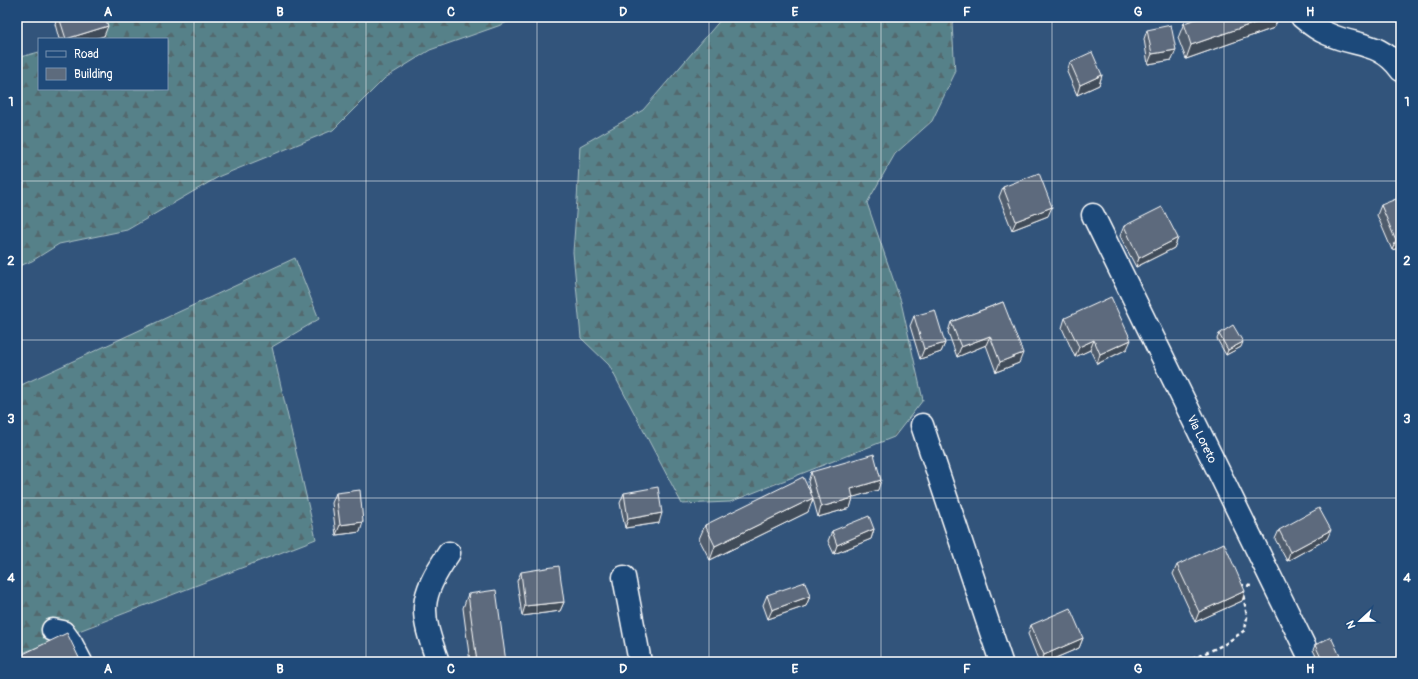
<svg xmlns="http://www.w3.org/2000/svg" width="1418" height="679" font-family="Pangolin,sans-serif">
	<defs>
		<pattern id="forest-firs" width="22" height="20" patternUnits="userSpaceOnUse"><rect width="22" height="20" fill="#568189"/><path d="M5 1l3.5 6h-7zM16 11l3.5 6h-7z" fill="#52696e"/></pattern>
	</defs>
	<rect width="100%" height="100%" fill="#32547b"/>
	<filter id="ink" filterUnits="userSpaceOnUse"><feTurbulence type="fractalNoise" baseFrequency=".025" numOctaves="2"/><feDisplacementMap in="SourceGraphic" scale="8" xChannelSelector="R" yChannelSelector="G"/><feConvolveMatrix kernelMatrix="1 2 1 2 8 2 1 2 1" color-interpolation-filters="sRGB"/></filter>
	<g filter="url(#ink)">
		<path fill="url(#forest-firs)" stroke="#aac0c4" d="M 95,17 L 520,17 L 498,26 L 430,50 L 385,78 L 333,130 L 220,176 L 127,230 L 59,244 L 32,261 L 17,267 L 17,58 L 39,52 L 39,89 L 167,89 L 167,39 L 63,39 Z
			M 723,17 L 954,17 L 952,24 L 955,73 L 932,121 L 895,154 L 867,203 L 901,302 L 923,400 L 894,437 L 730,502 L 682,504 L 609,365 L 581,338 L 573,252 L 577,200 L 580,146 L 643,110 Z
			M 295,258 L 319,319 L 272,347 L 316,539 L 17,655 L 17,387 Z"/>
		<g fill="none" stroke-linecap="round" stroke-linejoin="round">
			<g stroke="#fff" stroke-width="25">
				<path id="minor" d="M 1302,17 C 1310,24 1318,30 1328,34 C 1356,47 1380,41 1401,70
					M 1093,215 L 1312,662
					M 922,425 L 1001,662
					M 624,577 L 640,662
					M 53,630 L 63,632 L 71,643 L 81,662
					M 438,662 C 420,611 418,599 449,553"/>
			</g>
			<path stroke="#fff" stroke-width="2.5" stroke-dasharray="4 3" stroke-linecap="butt" d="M 1241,586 L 1241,585 L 1251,586
				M 1186,662 L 1225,644 L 1245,630 L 1247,617 L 1243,593"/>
			<use href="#minor" stroke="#1f4a7a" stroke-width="22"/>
		</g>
		<path fill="#505c6c" stroke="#fff" d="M 57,17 L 105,17 L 104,36 L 94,39 L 59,39 L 55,24 Z
			M 1184,23 L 1274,28 L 1186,59 L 1178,38 Z
			M 1147,30 L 1172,60 L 1148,64 L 1144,39 Z
			M 1070,62 L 1102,75 L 1099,85 L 1077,95 L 1067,72 Z
			M 1003,187 L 1048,216 L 1012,230 L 999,197 Z
			M 1381,205 L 1401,247 L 1392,250 L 1377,215 Z
			M 1124,226 L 1178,238 L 1174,248 L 1136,267 L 1120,236 Z
			M 1003,302 L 1019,363 L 996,372 L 986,345 L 957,357 L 948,332 L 951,322 Z
			M 914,316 L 945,343 L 941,352 L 920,359 L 910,326 Z
			M 1065,318 L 1127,349 L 1097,364 L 1090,350 L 1075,357 L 1062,328 Z
			M 1219,334 L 1241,347 L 1226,355 L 1217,339 Z
			M 811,472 L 878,490 L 853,497 L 850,508 L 818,517 L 813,499 L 808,512 L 710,560 L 699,539 L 705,525 L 811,493 L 808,482 Z
			M 336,493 L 360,532 L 336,535 L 332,503 Z
			M 624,493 L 659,523 L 625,528 L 620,503 Z
			M 874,529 L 871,539 L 834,554 L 828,541 L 832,531 Z
			M 1279,530 L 1327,539 L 1287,561 L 1275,539 Z
			M 1177,565 L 1242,601 L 1195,622 L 1173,574 Z
			M 521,572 L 564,602 L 560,611 L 522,616 L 517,581 Z
			M 468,594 L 506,662 L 470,662 L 463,608 Z
			M 767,595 L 810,596 L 806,606 L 768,619 L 763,605 Z
			M 1031,625 L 1083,638 L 1079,648 L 1046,662 L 1039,662 L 1028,634 Z
			M 1315,645 L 1340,656 L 1338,661 L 1336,662 L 1319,662 L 1313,650 Z
			M 19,656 L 81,662 L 17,662 Z"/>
		<path fill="#414b58" stroke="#fff" d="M 17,17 L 21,17 L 20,19 L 17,20 Z
			M 1272,17 L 1279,17 L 1274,28 L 1186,59 L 1191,45 Z
			M 108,26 L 104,36 L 94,39 L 66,39 Z
			M 1176,50 L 1172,60 L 1148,64 L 1152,54 Z
			M 1102,75 L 1099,85 L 1077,95 L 1080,85 Z
			M 1052,207 L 1048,216 L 1012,230 L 1016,221 Z
			M 1178,238 L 1174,248 L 1136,267 L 1139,258 Z
			M 1401,238 L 1401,247 L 1392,250 L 1396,241 Z
			M 990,336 L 986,345 L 957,357 L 961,347 Z
			M 1094,340 L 1090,350 L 1075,357 L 1079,347 Z
			M 1131,340 L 1127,349 L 1097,364 L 1100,354 Z
			M 1243,342 L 1241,347 L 1226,355 L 1228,350 Z
			M 945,343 L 941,352 L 920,359 L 924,349 Z
			M 1023,353 L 1019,363 L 996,372 L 1000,362 Z
			M 881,480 L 878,490 L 847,499 L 851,489 Z
			M 813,498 L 808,512 L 710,560 L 715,546 Z
			M 853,498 L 850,508 L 818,517 L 821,507 Z
			M 662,513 L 659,523 L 625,528 L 628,519 Z
			M 363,522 L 360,532 L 336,535 L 340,525 Z
			M 874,529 L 871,539 L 834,554 L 837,545 Z
			M 1331,530 L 1327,539 L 1287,561 L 1290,552 Z
			M 1245,591 L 1242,601 L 1195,622 L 1199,612 Z
			M 810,596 L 806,606 L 768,619 L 772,610 Z
			M 564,602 L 560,611 L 522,616 L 525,606 Z
			M 1083,638 L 1079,648 L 1046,662 L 1041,662 L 1044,655 Z
			M 1340,656 L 1338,661 L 1336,662 L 1328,662 Z"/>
		<path fill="#5d6b7d" stroke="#fff" d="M 59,17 L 105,17 L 108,26 L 66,39 Z
			M 1202,17 L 1272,17 L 1191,45 L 1184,23 Z
			M 1171,25 L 1176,50 L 1152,54 L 1147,30 Z
			M 1092,52 L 1102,75 L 1080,85 L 1070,62 Z
			M 1039,173 L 1052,207 L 1016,221 L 1003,187 Z
			M 1401,197 L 1401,238 L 1396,241 L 1381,205 Z
			M 1162,207 L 1178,238 L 1139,258 L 1124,226 Z
			M 1111,297 L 1131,340 L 1100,354 L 1094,340 L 1079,347 L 1065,318 Z
			M 1003,302 L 1023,353 L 1000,362 L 990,336 L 961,347 L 951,322 Z
			M 935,310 L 945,343 L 924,349 L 914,316 Z
			M 1233,325 L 1243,342 L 1228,350 L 1219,334 Z
			M 874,454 L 881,480 L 851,489 L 853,498 L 821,507 L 811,472 Z
			M 803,477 L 813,498 L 715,546 L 705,525 Z
			M 658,487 L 662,513 L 628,519 L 624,493 Z
			M 360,490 L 363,522 L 340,525 L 336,493 Z
			M 1319,508 L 1331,530 L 1290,552 L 1279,530 Z
			M 869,516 L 874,529 L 837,545 L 832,531 Z
			M 1224,543 L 1245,591 L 1199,612 L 1177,565 Z
			M 559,566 L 564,602 L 525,606 L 521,572 Z
			M 805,582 L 810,596 L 772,610 L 767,595 Z
			M 496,590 L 506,662 L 477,662 L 468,594 Z
			M 1070,608 L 1083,638 L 1044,655 L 1031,625 Z
			M 67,633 L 81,662 L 21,662 L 19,656 Z
			M 1331,637 L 1340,656 L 1328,662 L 1323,662 L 1315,645 Z"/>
	</g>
	<path fill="none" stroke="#fff" stroke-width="1" stroke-opacity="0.55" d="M 194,17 L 194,662M 366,17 L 366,662M 537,17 L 537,662M 709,17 L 709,662M 881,17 L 881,662M 1052,17 L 1052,662M 1224,17 L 1224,662M 17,181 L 1401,181M 17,340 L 1401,340M 17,498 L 1401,498"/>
	<g text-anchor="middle" stroke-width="4" stroke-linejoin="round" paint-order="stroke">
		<g font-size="12" fill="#fff" stroke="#1f4a7a">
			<text transform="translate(1202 439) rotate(64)" y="4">Via Loreto</text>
		</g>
	</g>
	<rect width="1418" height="679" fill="none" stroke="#1f4a7a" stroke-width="44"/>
	<rect x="38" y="38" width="130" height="52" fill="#1f4a7a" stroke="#7992af"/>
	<rect x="46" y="51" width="20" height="6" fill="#1f4a7a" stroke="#7992af"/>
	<text x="74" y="58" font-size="12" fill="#ffffff">Road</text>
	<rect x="46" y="68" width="20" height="12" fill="#5d6b7d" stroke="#7992af"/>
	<text x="74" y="78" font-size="12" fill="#ffffff">Building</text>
	<g transform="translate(1360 621) rotate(248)" stroke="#1f4a7a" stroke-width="3" paint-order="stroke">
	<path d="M0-3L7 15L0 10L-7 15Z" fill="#ffffff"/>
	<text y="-6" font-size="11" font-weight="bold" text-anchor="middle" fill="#ffffff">N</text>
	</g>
	<rect x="22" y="22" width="1374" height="635" fill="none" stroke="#fff" stroke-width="1.5"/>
	<g font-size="13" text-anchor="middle" font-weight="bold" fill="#fff">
		<text x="108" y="16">A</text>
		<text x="280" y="16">B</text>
		<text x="451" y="16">C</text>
		<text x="623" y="16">D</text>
		<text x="795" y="16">E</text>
		<text x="967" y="16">F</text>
		<text x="1138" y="16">G</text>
		<text x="1310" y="16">H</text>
		<text x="11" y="106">1</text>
		<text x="1407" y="106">1</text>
		<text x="11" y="265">2</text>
		<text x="1407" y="265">2</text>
		<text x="11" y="423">3</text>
		<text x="1407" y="423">3</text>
		<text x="11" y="582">4</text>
		<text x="1407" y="582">4</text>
		<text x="108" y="673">A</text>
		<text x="280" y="673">B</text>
		<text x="451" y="673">C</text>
		<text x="623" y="673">D</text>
		<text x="795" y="673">E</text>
		<text x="967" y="673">F</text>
		<text x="1138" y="673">G</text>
		<text x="1310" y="673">H</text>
	</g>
</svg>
